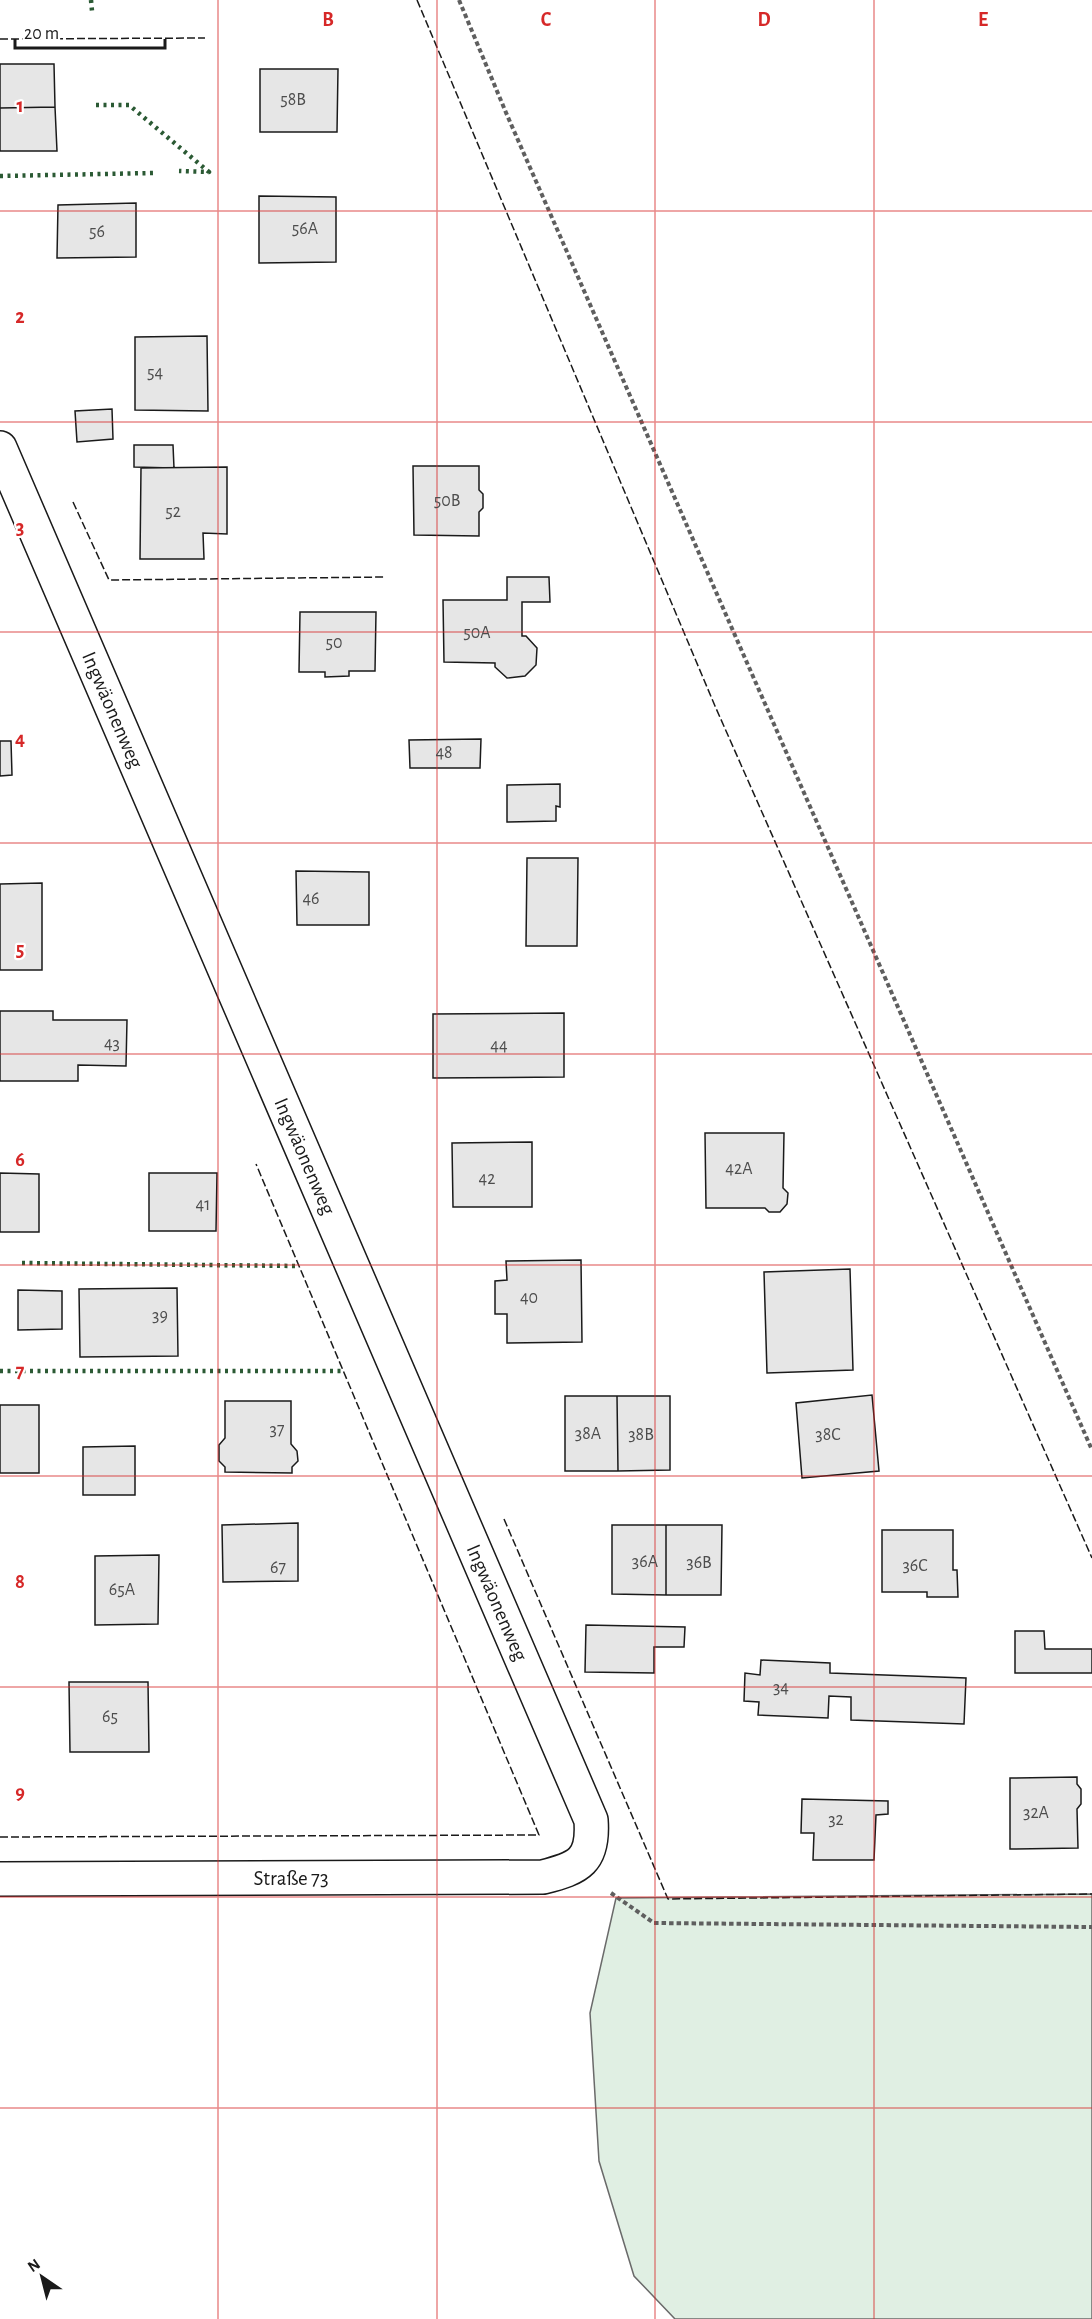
<svg xmlns="http://www.w3.org/2000/svg" width="1092" height="2319" font-family="'Alegreya Sans',sans-serif">
	<rect width="100%" height="100%" fill="#fff"/>
	<path fill="#e0efe3" stroke="#6a6a6a" stroke-width="1.5" d="M 1092,1894 L 1092,2319 L 675,2319 L 634,2276 L 599,2161 L 590,2013 L 616,1898 Z"/>
	<path fill="#e6e6e6" stroke="#1a1a1a" stroke-width="1.5" d="M 0,64 L 54,64 L 55,107 L 0,108 Z
		M 260,69 L 338,69 L 337,132 L 260,132 Z
		M 55,107 L 57,151 L 0,151 L 0,108 Z
		M 259,196 L 336,197 L 336,262 L 259,263 Z
		M 136,203 L 136,257 L 57,258 L 58,205 Z
		M 207,336 L 208,411 L 135,410 L 135,337 Z
		M 112,409 L 113,439 L 77,442 L 75,411 Z
		M 134,445 L 173,445 L 174,468 L 134,467 Z
		M 413,466 L 479,466 L 479,490 L 483,494 L 483,508 L 479,512 L 479,536 L 414,535 Z
		M 227,467 L 227,534 L 203,533 L 204,559 L 140,559 L 141,468 Z
		M 507,577 L 549,577 L 550,602 L 522,602 L 522,636 L 526,636 L 537,648 L 536,665 L 525,676 L 507,678 L 495,667 L 495,663 L 444,662 L 443,600 L 507,600 Z
		M 300,612 L 376,612 L 375,671 L 349,671 L 349,676 L 325,677 L 325,672 L 299,672 Z
		M 481,739 L 480,768 L 410,768 L 409,740 Z
		M 0,741 L 11,741 L 12,775 L 0,776 Z
		M 560,784 L 560,807 L 556,806 L 556,821 L 507,822 L 507,785 Z
		M 527,858 L 578,858 L 577,946 L 526,946 Z
		M 296,871 L 369,872 L 369,925 L 297,925 Z
		M 42,883 L 42,970 L 0,970 L 0,884 Z
		M 0,1011 L 53,1011 L 53,1020 L 127,1020 L 126,1066 L 78,1065 L 78,1081 L 0,1081 Z
		M 564,1013 L 564,1077 L 433,1078 L 433,1014 Z
		M 705,1133 L 784,1133 L 783,1188 L 788,1193 L 787,1204 L 780,1212 L 769,1212 L 765,1208 L 706,1208 Z
		M 532,1142 L 532,1207 L 453,1207 L 452,1143 Z
		M 0,1173 L 39,1174 L 39,1232 L 0,1232 Z
		M 149,1173 L 217,1173 L 216,1231 L 149,1231 Z
		M 581,1260 L 582,1342 L 507,1343 L 507,1314 L 495,1314 L 495,1281 L 507,1280 L 506,1261 Z
		M 850,1269 L 853,1370 L 767,1373 L 764,1272 Z
		M 177,1288 L 178,1356 L 80,1357 L 79,1289 Z
		M 18,1290 L 62,1291 L 62,1329 L 18,1330 Z
		M 872,1395 L 879,1471 L 802,1478 L 796,1403 Z
		M 565,1396 L 617,1396 L 618,1471 L 565,1471 Z
		M 617,1396 L 670,1396 L 670,1470 L 618,1471 Z
		M 225,1401 L 291,1401 L 291,1444 L 297,1451 L 298,1461 L 292,1467 L 292,1473 L 225,1472 L 225,1467 L 219,1461 L 219,1445 L 225,1438 Z
		M 0,1405 L 39,1405 L 39,1473 L 0,1473 Z
		M 135,1446 L 135,1495 L 83,1495 L 83,1447 Z
		M 298,1523 L 298,1581 L 223,1582 L 222,1525 Z
		M 612,1525 L 666,1525 L 666,1595 L 612,1594 Z
		M 666,1525 L 722,1525 L 721,1595 L 666,1595 Z
		M 882,1530 L 953,1530 L 953,1570 L 957,1570 L 958,1597 L 927,1597 L 927,1592 L 882,1592 Z
		M 159,1555 L 158,1624 L 95,1625 L 95,1556 Z
		M 586,1625 L 685,1627 L 684,1647 L 654,1647 L 654,1673 L 585,1672 Z
		M 1015,1631 L 1044,1631 L 1045,1649 L 1092,1649 L 1092,1673 L 1015,1673 Z
		M 761,1660 L 830,1663 L 830,1673 L 966,1678 L 964,1724 L 851,1720 L 851,1697 L 829,1696 L 828,1718 L 758,1715 L 759,1702 L 744,1701 L 745,1673 L 760,1675 Z
		M 69,1682 L 148,1682 L 149,1752 L 70,1752 Z
		M 1077,1777 L 1077,1784 L 1081,1789 L 1081,1804 L 1077,1809 L 1078,1848 L 1010,1849 L 1010,1778 Z
		M 802,1799 L 888,1801 L 888,1814 L 876,1815 L 874,1860 L 813,1860 L 814,1833 L 801,1833 Z"/>
	<g fill="none" stroke-linecap="round" stroke-linejoin="round">
		<g stroke="#1a1a1a" stroke-width="36">
			<g id="minor">
				<path id="s1" d="M 0,448 L 591,1820 C 594,1861 579,1868 543,1877 L 0,1879"/>
			</g>
		</g>
		<path stroke="#5f5f5f" stroke-width="4" stroke-dasharray="4.5 3" stroke-linecap="butt" d="M 459,0 L 507,115 L 1092,1450
			M 611,1893 L 654,1923 L 1092,1927"/>
		<use href="#minor" stroke="#fff" stroke-width="33"/>
		<path stroke="#2b5a34" stroke-width="4.5" stroke-dasharray="3 4.5" stroke-linecap="butt" d="M 91,0 L 92,11
			M 96,105 L 129,105 L 209,172 L 179,171
			M 0,176 L 153,173
			M 22,1263 L 297,1266
			M 0,1371 L 343,1371"/>
		<path stroke="#1a1a1a" stroke-width="1.5" stroke-dasharray="8 3" stroke-linecap="butt" d="M 417,0 L 715,706 L 1092,1558
			M 0,39 L 205,38
			M 73,502 L 109,580 L 386,577
			M 504,1519 L 668,1899 L 1092,1894
			M 0,1837 L 539,1835 L 256,1164"/>
	</g>
	<path fill="none" stroke="#d62828" stroke-width="1.5" stroke-opacity="0.55" d="M 218,0 L 218,2319M 437,0 L 437,2319M 655,0 L 655,2319M 874,0 L 874,2319M 0,211 L 1092,211M 0,422 L 1092,422M 0,632 L 1092,632M 0,843 L 1092,843M 0,1054 L 1092,1054M 0,1265 L 1092,1265M 0,1476 L 1092,1476M 0,1687 L 1092,1687M 0,1897 L 1092,1897M 0,2108 L 1092,2108"/>
	<g text-anchor="middle" stroke-width="4.5" stroke-linejoin="round" paint-order="stroke">
		<g font-size="18" fill="#4d4d4d">
			<text x="293" y="105">58B</text>
			<text x="305" y="234">56A</text>
			<text x="97" y="237">56</text>
			<text x="155" y="378">54</text>
			<text x="447" y="506">50B</text>
			<text x="173" y="517">52</text>
			<text x="477" y="638">50A</text>
			<text x="334" y="648">50</text>
			<text x="444" y="758">48</text>
			<text x="311" y="904">46</text>
			<text x="112" y="1049">43</text>
			<text x="499" y="1051">44</text>
			<text x="739" y="1174">42A</text>
			<text x="487" y="1184">42</text>
			<text x="203" y="1210">41</text>
			<text x="529" y="1303">40</text>
			<text x="160" y="1321">39</text>
			<text x="277" y="1435">37</text>
			<text x="588" y="1439">38A</text>
			<text x="641" y="1440">38B</text>
			<text x="828" y="1440">38C</text>
			<text x="645" y="1567">36A</text>
			<text x="699" y="1568">36B</text>
			<text x="915" y="1571">36C</text>
			<text x="278" y="1573">67</text>
			<text x="122" y="1595">65A</text>
			<text x="781" y="1693">34</text>
			<text x="110" y="1722">65</text>
			<text x="1036" y="1818">32A</text>
			<text x="836" y="1825">32</text>
		</g>
		<g font-size="21" fill="#1a1a1a" stroke="#fff">
			<text dy="7" stroke="none"><textPath href="#s1" startOffset="285">Ingwäonenweg</textPath></text>
			<text dy="7" stroke="none"><textPath href="#s1" startOffset="771">Ingwäonenweg</textPath></text>
			<text dy="7" stroke="none"><textPath href="#s1" startOffset="1257">Ingwäonenweg</textPath></text>
			<text x="291" y="1885">Straße 73</text>
		</g>
	</g>
	<g font-size="20" text-anchor="middle" font-weight="bold" fill="#d62828" stroke="#fff" stroke-width="4.5" stroke-linejoin="round" paint-order="stroke">
		<text x="328" y="26">B</text>
		<text x="546" y="26">C</text>
		<text x="764" y="26">D</text>
		<text x="983" y="26">E</text>
		<text x="20" y="112">1</text>
		<text x="20" y="323">2</text>
		<text x="20" y="534">3</text>
		<text x="20" y="745">4</text>
		<text x="20" y="956">5</text>
		<text x="20" y="1166">6</text>
		<text x="20" y="1377">7</text>
		<text x="20" y="1588">8</text>
		<text x="20" y="1799">9</text>
	</g>
	<g transform="translate(42 2277) rotate(325)" stroke="#ffffff" stroke-width="4.5" paint-order="stroke">
	<path d="M0-4.5L10 22L0 15L-10 22Z" fill="#1a1a1a"/>
	<text y="-9" font-size="16" font-weight="bold" text-anchor="middle" fill="#1a1a1a">N</text>
	</g>
	<path d="M15 39v9h150v-9" fill="none" stroke="#1a1a1a" stroke-width="3"/>
	<text x="24" y="39" font-size="18" fill="#1a1a1a" stroke="#ffffff" stroke-width="4.5" paint-order="stroke">20 m</text>
</svg>
